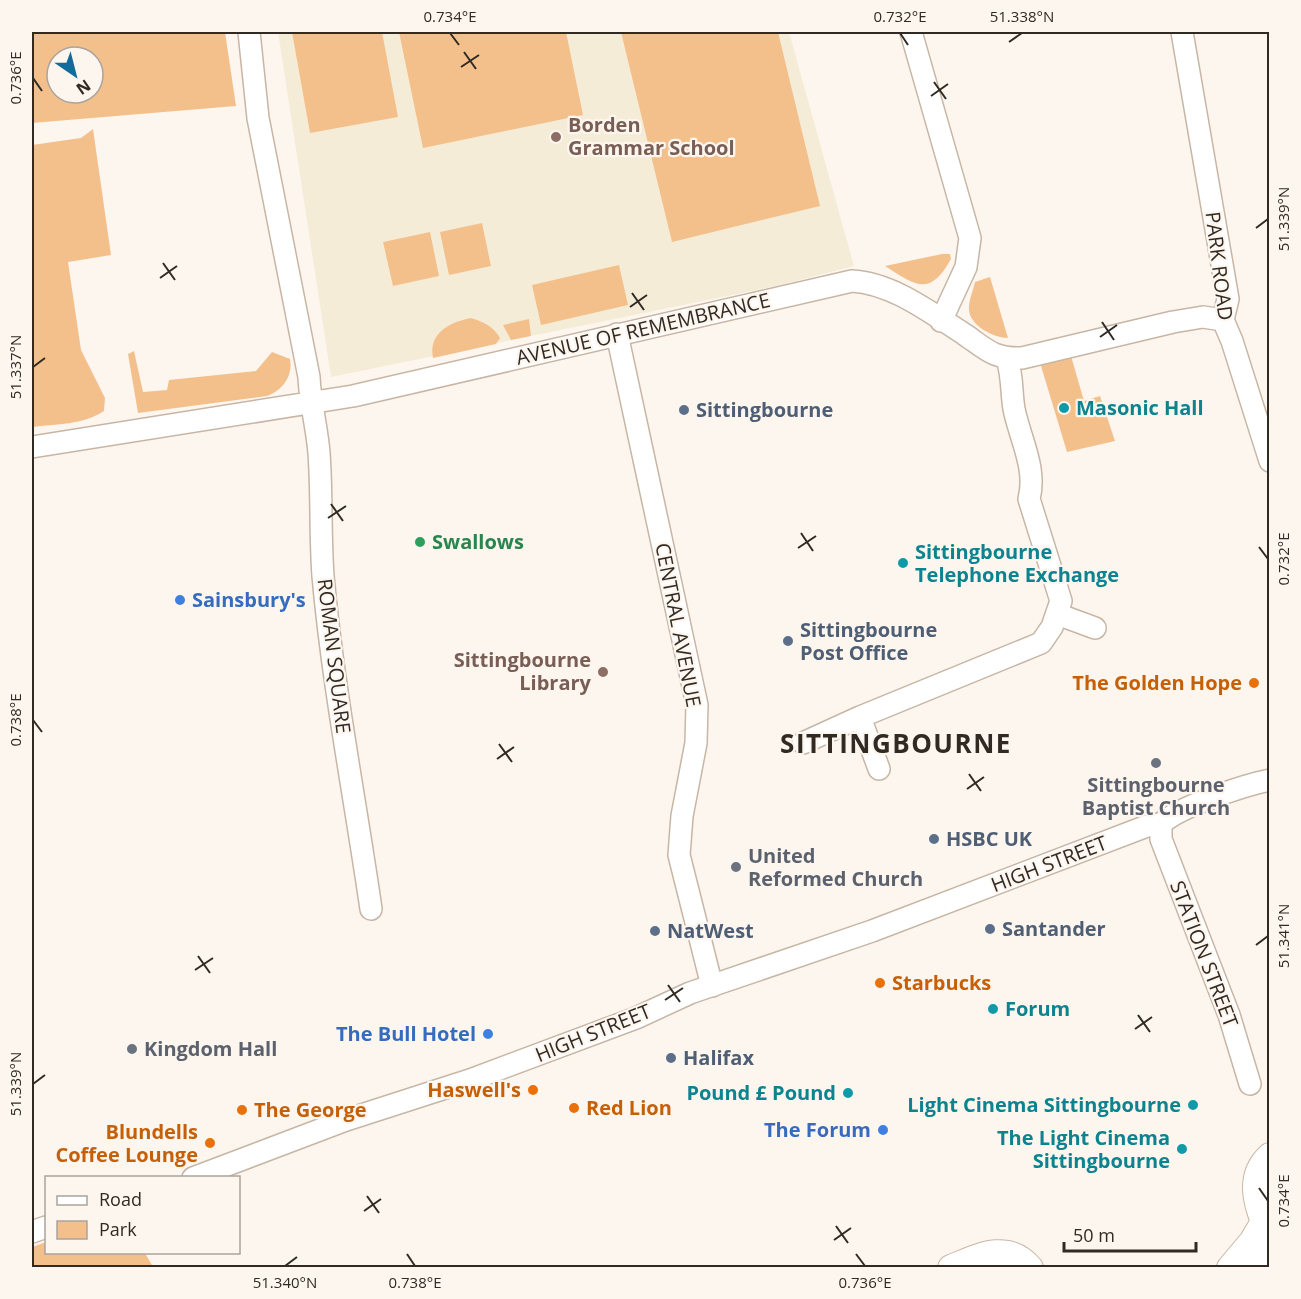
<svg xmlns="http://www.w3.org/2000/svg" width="1301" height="1299" font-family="'Open Sans',sans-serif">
	<rect width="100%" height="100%" fill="#fdf6ef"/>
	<path fill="#f5ecd7" d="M 278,32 L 789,32 L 854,266 L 776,286 L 331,377 Z"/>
	<path fill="#f3c08c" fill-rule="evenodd" d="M 32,32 L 225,32 L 236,106 L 32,123 ZM 57,57 L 93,57 L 93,93 L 57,93 Z
		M 292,32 L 382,32 L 398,117 L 310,133 Z
		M 399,32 L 566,32 L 583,115 L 423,148 Z
		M 621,32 L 778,32 L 820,206 L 672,242 Z
		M 93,129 L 111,255 L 68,262 L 81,350 L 105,398 L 104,411 C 83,425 56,424 32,427 L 32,145 L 81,138 Z
		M 482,223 L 491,266 L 449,275 L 440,232 Z
		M 430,232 L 439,276 L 393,286 L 383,242 Z
		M 942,254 L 950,254 L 951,259 C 930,297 916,286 885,266 Z
		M 619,265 L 628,305 L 541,325 L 532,285 Z
		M 990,277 L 1008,338 C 994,338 971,326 969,311 C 968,302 973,291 975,282 Z
		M 471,318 C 484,322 493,326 500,338 L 496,344 L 433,358 C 428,333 450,322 471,318 Z
		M 529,319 L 531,336 L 511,340 L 503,325 Z
		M 134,351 L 143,392 L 167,390 L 169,380 L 256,371 L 272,352 L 290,359 C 293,376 283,390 267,396 L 138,413 L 128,354 Z
		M 1071,356 L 1084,401 L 1100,396 L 1115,441 L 1067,452 L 1041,366 L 1043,363 Z
		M 46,1242 L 46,1252 L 145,1253 L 153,1267 L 32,1267 L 32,1247 Z"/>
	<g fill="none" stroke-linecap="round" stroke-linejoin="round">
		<g stroke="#c7b6a5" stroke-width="24">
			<path id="minor" d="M 249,32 L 258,118 L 309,377 C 310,403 317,427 319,453 C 322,494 320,535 323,576 C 333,687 355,798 371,909
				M 911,32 L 970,238 L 966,267 L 941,321
				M 1182,32 L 1228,299 L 1223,320 L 1232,341 L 1270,461
				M 617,334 L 697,705 L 696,743 L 682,816 L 679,855 L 712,986
				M 32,447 L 353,396 L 852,281 C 892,283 931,313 964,334 C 986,349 993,359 1022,358 L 1173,322 L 1203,317 L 1223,320
				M 1057,614 L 1095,628
				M 860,717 L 879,769
				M 803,743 L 860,717 L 1041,643 L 1052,627 L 1061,601 L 1029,499 C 1037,468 1020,439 1014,409 C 1011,391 1013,379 1007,358
				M 1161,824 L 1161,839 L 1229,1015 L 1250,1084
				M 1161,824 C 1178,807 1245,785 1270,780
				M 193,1178 L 346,1120 L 470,1080 L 636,1018 L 690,993 L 872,931 L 1147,826 L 1161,824
				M 32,1232 L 46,1227"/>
		</g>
		<g stroke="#c7b6a5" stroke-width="28">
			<path id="major" d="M 1270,1156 C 1245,1179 1259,1209 1270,1237
				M 951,1268 C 978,1257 1007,1241 1030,1268
				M 1230,1268 L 1252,1242 L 1264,1222
				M 1246,1268 L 1270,1260"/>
		</g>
		<use href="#minor" stroke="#fff" stroke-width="21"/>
		<use href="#major" stroke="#fff" stroke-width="26"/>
	</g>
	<path fill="none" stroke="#302a23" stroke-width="2" d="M 450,33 L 459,45M 900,33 L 908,45M 1009,42 L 1022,33M 464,52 L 476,69M 461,67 L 479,55M 33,78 L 42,91M 934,82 L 946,99M 931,96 L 948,84M 1256,228 L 1268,219M 163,263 L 175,280M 160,278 L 177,266M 632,293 L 644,310M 630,307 L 647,295M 1102,322 L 1114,340M 1100,337 L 1117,325M 33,367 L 45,358M 331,504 L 343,521M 328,518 L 346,506M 801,533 L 813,551M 1259,547 L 1268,559M 798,548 L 816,536M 33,720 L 42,732M 499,744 L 512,762M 497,759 L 514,747M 969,774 L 981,791M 967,789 L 984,777M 1256,945 L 1268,936M 198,956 L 210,973M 195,970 L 213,958M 668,985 L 680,1002M 665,1000 L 683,988M 1138,1015 L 1150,1032M 1135,1029 L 1152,1017M 33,1084 L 45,1075M 1259,1188 L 1268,1201M 367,1196 L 379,1213M 364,1211 L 381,1199M 836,1226 L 848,1243M 834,1240 L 851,1228M 407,1254 L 415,1266M 856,1254 L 865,1266M 285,1266 L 297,1257"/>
	<g fill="#8d6e63" stroke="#fdf6ef" stroke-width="2">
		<circle cx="556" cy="137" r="6"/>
		<circle cx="603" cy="672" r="6"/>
	</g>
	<g fill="#0f9aa8" stroke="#fdf6ef" stroke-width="2">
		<circle cx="1064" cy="408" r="6"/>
		<circle cx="903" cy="563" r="6"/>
		<circle cx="993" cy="1009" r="6"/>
		<circle cx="848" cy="1093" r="6"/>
		<circle cx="1193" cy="1105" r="6"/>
		<circle cx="1182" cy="1149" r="6"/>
	</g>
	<g fill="#5c6f8a" stroke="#fdf6ef" stroke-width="2">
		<circle cx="684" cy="410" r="6"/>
		<circle cx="788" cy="641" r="6"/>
		<circle cx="934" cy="839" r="6"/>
		<circle cx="990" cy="929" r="6"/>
		<circle cx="655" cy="931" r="6"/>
		<circle cx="671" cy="1058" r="6"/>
	</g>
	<circle fill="#2e9e5b" stroke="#fdf6ef" stroke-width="2" cx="420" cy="542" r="6"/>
	<g fill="#3f7fe0" stroke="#fdf6ef" stroke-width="2">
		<circle cx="180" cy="600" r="6"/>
		<circle cx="488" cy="1034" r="6"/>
		<circle cx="883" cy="1130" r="6"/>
	</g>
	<g fill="#e8710a" stroke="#fdf6ef" stroke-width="2">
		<circle cx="1254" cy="683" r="6"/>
		<circle cx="880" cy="983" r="6"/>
		<circle cx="533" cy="1090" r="6"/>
		<circle cx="574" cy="1108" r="6"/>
		<circle cx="242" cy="1110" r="6"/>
		<circle cx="210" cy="1143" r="6"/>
	</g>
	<g fill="#6b7280" stroke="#fdf6ef" stroke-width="2">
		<circle cx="1156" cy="763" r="6"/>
		<circle cx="736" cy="867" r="6"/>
		<circle cx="132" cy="1049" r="6"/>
	</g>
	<g text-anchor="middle" stroke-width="4.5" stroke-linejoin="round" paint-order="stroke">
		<g font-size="20" font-weight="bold" fill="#785e54" stroke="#fdf6ef" text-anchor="start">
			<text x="568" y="132">Borden<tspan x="568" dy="23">Grammar School</tspan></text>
			<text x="591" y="667" text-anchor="end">Sittingbourne<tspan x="591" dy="23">Library</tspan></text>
		</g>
		<g font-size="20" fill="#302a23" stroke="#fdf6ef">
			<text transform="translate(1219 266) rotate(83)" y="7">PARK ROAD</text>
			<text transform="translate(643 329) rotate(-13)" y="7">AVENUE OF REMEMBRANCE</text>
			<text transform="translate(678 625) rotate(79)" y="7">CENTRAL AVENUE</text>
			<text transform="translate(334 656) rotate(83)" y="7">ROMAN SQUARE</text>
			<text transform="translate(1049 864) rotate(-21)" y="7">HIGH STREET</text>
			<text transform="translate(1204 954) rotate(69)" y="7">STATION STREET</text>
			<text transform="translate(593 1033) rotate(-22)" y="7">HIGH STREET</text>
		</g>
		<g font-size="20" font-weight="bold" fill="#0d838f" stroke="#fdf6ef" text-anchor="start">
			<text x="1076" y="415">Masonic Hall</text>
			<text x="915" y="559">Sittingbourne<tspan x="915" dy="23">Telephone Exchange</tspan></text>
			<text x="1005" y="1016">Forum</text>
			<text x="836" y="1100" text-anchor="end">Pound £ Pound</text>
			<text x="1181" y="1112" text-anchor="end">Light Cinema Sittingbourne</text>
			<text x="1170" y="1145" text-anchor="end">The Light Cinema<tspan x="1170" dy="23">Sittingbourne</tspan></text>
		</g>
		<g font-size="20" font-weight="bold" fill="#4e5e75" stroke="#fdf6ef" text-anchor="start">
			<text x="696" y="417">Sittingbourne</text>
			<text x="800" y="637">Sittingbourne<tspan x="800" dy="23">Post Office</tspan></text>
			<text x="946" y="846">HSBC UK</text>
			<text x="1002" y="936">Santander</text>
			<text x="667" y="938">NatWest</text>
			<text x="683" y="1065">Halifax</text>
		</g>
		<g font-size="20" font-weight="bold" fill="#27864d" stroke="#fdf6ef" text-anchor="start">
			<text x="432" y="549">Swallows</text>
		</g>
		<g font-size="20" font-weight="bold" fill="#366cbe" stroke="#fdf6ef" text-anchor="end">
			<text x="192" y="607" text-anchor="start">Sainsbury's</text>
			<text x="476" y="1041">The Bull Hotel</text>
			<text x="871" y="1137">The Forum</text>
		</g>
		<g font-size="20" font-weight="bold" fill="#c56008" stroke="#fdf6ef" text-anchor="end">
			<text x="1242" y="690">The Golden Hope</text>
			<text x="892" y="990" text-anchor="start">Starbucks</text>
			<text x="521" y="1097">Haswell's</text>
			<text x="586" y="1115" text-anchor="start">Red Lion</text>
			<text x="254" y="1117" text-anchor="start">The George</text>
			<text x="198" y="1139">Blundells<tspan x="198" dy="23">Coffee Lounge</tspan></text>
		</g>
		<g font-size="20" font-weight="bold" fill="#5b616d" stroke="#fdf6ef" text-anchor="start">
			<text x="1156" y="792" text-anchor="middle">Sittingbourne<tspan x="1156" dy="23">Baptist Church</tspan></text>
			<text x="748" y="863">United<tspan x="748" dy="23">Reformed Church</tspan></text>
			<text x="144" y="1056">Kingdom Hall</text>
		</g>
		<g font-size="26" font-weight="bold" letter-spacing="1.5" fill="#302a23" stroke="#fdf6ef">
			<text x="896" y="753">SITTINGBOURNE</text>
		</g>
	</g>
	<rect width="1301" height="1299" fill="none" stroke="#fdf6ef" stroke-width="66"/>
	<rect x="45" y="1176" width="195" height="78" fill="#fdf6ef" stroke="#aba49d" stroke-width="1.5"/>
	<rect x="57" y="1196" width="30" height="9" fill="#ffffff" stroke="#aba49d" stroke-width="1.5"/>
	<text x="99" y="1206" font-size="18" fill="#302a23">Road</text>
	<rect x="57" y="1221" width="30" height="18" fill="#f3c08c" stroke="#aba49d" stroke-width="1.5"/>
	<text x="99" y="1236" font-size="18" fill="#302a23">Park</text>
	<g transform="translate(75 75) rotate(145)"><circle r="28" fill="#fdf6ef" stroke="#aba49d" stroke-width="1.5"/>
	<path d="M0-4.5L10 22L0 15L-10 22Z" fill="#126b9b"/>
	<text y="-9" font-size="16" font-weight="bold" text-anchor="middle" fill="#302a23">N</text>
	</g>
	<path d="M1064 1242v9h132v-9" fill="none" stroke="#302a23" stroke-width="3"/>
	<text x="1073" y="1242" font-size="18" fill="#302a23" stroke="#fdf6ef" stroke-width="4.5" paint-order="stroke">50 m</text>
	<rect x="33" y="33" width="1235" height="1233" fill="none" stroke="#302a23" stroke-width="2"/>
	<g font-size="15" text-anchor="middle" fill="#302a23">
		<text x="450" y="22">0.734°E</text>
		<text x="900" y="22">0.732°E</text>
		<text x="1022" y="22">51.338°N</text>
		<text transform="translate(16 78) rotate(-90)" y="5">0.736°E</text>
		<text transform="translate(1284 219) rotate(-90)" y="5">51.339°N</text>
		<text transform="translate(16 367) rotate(-90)" y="5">51.337°N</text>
		<text transform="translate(1284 559) rotate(-90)" y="5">0.732°E</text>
		<text transform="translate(16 720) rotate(-90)" y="5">0.738°E</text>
		<text transform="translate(1284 936) rotate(-90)" y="5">51.341°N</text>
		<text transform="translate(16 1084) rotate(-90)" y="5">51.339°N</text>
		<text transform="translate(1284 1201) rotate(-90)" y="5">0.734°E</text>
		<text x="285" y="1288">51.340°N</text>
		<text x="415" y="1288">0.738°E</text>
		<text x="865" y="1288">0.736°E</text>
	</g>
</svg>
